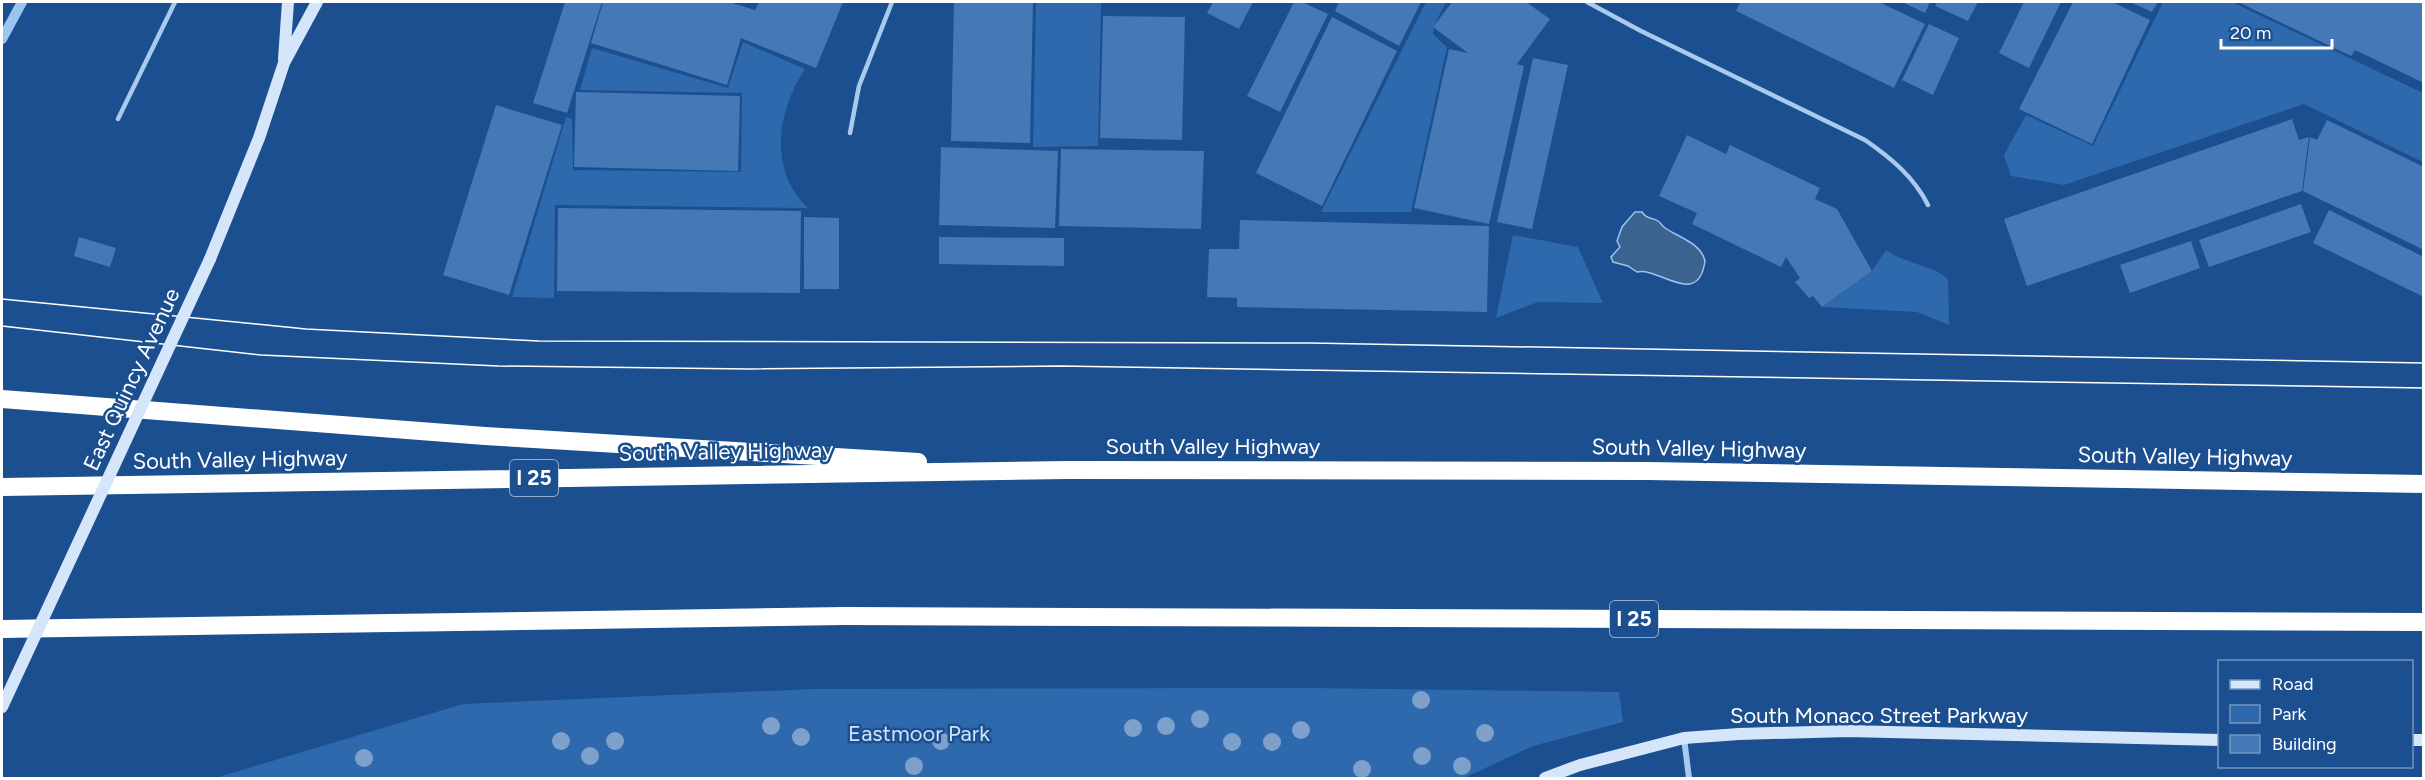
<svg xmlns="http://www.w3.org/2000/svg" width="2425" height="780" font-family="Figtree,sans-serif">
	<rect width="100%" height="100%" fill="#1b4f8f"/>
	<path fill="#2e69ad" d="M 1036,2 L 1101,3 L 1098,146 L 1033,147 Z
		M 1426,2 L 1446,2 C 1442,12 1433,23 1433,34 L 1447,47 L 1411,212 L 1321,212 Z
		M 2163,2 L 2232,2 L 2423,93 L 2423,162 L 2304,104 L 2064,185 L 2011,176 L 2004,155 L 2026,115 L 2093,146 Z
		M 743,42 L 805,69 C 777,111 768,170 808,208 L 555,205 L 554,298 L 512,297 L 566,117 L 572,119 L 573,170 L 741,172 L 742,93 L 580,90 L 592,48 L 728,88 Z
		M 1513,235 L 1578,247 L 1603,303 L 1538,302 L 1496,318 Z
		M 1886,250 C 1904,263 1934,266 1948,279 L 1949,325 L 1917,312 L 1822,307 L 1872,271 Z
		M 1308,688 L 1619,692 L 1623,722 L 1533,746 L 1464,778 L 215,778 L 463,704 L 813,689 Z"/>
	<path fill="#3c6290" stroke="#9cc4f0" stroke-width="1.5" d="M 1635,212 L 1642,212 C 1647,220 1652,217 1658,221 C 1661,223 1662,226 1665,228 C 1678,237 1701,243 1705,261 C 1698,309 1660,267 1637,272 L 1628,266 L 1613,262 L 1611,257 L 1620,247 L 1617,241 L 1622,227 Z"/>
	<g fill="none" stroke-linecap="round" stroke-linejoin="round">
		<path stroke="#9cc4f0" stroke-width="10" d="M 2,39 L 22,2"/>
	</g>
	<path fill="#4478b7" d="M 565,2 L 602,2 L 567,113 L 533,103 Z
		M 603,2 L 729,2 L 755,10 L 759,2 L 843,2 L 816,68 L 741,38 L 727,85 L 591,43 Z
		M 954,2 L 1033,2 L 1030,143 L 951,141 Z
		M 1213,2 L 1253,2 L 1239,29 L 1207,13 Z
		M 1294,2 L 1302,2 L 1328,14 L 1280,112 L 1247,96 Z
		M 1339,2 L 1421,2 L 1399,46 L 1335,11 Z
		M 1452,2 L 1526,2 L 1550,19 L 1517,64 L 1524,66 L 1489,224 L 1414,208 L 1449,49 L 1468,53 L 1433,27 Z
		M 1740,2 L 1879,2 L 1925,24 L 1894,88 L 1736,11 Z
		M 1902,2 L 1930,2 L 1925,13 Z
		M 1937,2 L 1978,2 L 1968,21 L 1935,6 Z
		M 2024,2 L 2061,2 L 2029,68 L 1999,53 Z
		M 2073,2 L 2112,2 L 2150,20 L 2092,144 L 2019,109 Z
		M 2130,2 L 2158,2 L 2152,12 Z
		M 2238,2 L 2421,2 L 2424,3 L 2424,83 L 2355,50 L 2351,56 Z
		M 1103,16 L 1185,17 L 1182,140 L 1100,138 Z
		M 1332,17 L 1397,51 L 1322,206 L 1256,173 Z
		M 1929,24 L 1959,38 L 1933,95 L 1902,80 Z
		M 1533,58 L 1568,65 L 1532,229 L 1497,222 Z
		M 576,92 L 740,96 L 738,171 L 574,167 Z
		M 496,105 L 562,125 L 509,295 L 443,275 Z
		M 2292,119 L 2299,140 L 2309,137 L 2302,191 L 2027,286 L 2004,219 Z
		M 2327,120 L 2424,167 L 2424,250 L 2303,191 L 2310,137 L 2317,140 Z
		M 1687,135 L 1726,154 L 1730,145 L 1820,188 L 1815,199 L 1837,209 L 1872,271 L 1822,307 L 1813,296 L 1809,298 L 1795,282 L 1800,278 L 1786,257 L 1781,267 L 1692,224 L 1697,213 L 1659,196 Z
		M 941,147 L 1058,151 L 1055,228 L 939,225 Z
		M 1061,149 L 1204,151 L 1201,229 L 1059,226 Z
		M 2301,204 L 2311,232 L 2209,267 L 2199,240 Z
		M 558,208 L 801,211 L 800,293 L 557,291 Z
		M 2329,210 L 2424,257 L 2424,297 L 2313,243 Z
		M 804,217 L 839,218 L 839,289 L 804,289 Z
		M 1240,220 L 1489,226 L 1487,312 L 1237,307 L 1237,298 L 1207,297 L 1209,249 L 1239,249 Z
		M 79,237 L 116,248 L 110,267 L 74,256 Z
		M 939,237 L 1064,238 L 1064,266 L 939,264 Z
		M 2191,241 L 2200,268 L 2130,293 L 2120,265 Z"/>
	<g fill="none" stroke-linecap="round" stroke-linejoin="round">
		<path stroke="#a9c9ee" stroke-width="4.5" d="M 1587,2 L 1641,31 L 1865,140 C 1891,158 1914,177 1928,205
			M 118,119 L 175,2
			M 850,133 L 859,86 L 892,2"/>
		<path stroke="#a9c9ee" stroke-width="6" d="M 1684,738 L 1689,778"/>
		<path stroke="#d6e6fa" stroke-width="12" d="M 284,59 L 288,2
			M 210,259 L 259,138 L 284,63 L 317,2
			M 2412,740 L 2424,740
			M 1545,778 L 1580,765 L 1684,738 L 1739,734 L 1848,731 L 2220,740"/>
		<path stroke="#fff" stroke-width="18" d="M 2,399 L 485,436 L 918,462
			M 2,487 L 1067,470 L 1648,471 L 2424,484
			M 2,629 L 844,616 L 2424,622"/>
		<path stroke="#fff" stroke-width="1.5" d="M 2,299 L 306,329 L 539,341 L 1310,343 L 2424,363
			M 2,326 L 261,355 L 498,366 L 749,369 L 1060,366 L 2424,388"/>
		<path stroke="#d6e6fa" stroke-width="12" d="M 2,707 L 210,259"/>
	</g>
	<g fill="#7ea0ca">
		<circle cx="1421" cy="700" r="9"/>
		<circle cx="1200" cy="719" r="9"/>
		<circle cx="771" cy="726" r="9"/>
		<circle cx="1166" cy="726" r="9"/>
		<circle cx="1133" cy="728" r="9"/>
		<circle cx="1301" cy="730" r="9"/>
		<circle cx="1485" cy="733" r="9"/>
		<circle cx="801" cy="737" r="9"/>
		<circle cx="561" cy="741" r="9"/>
		<circle cx="615" cy="741" r="9"/>
		<circle cx="941" cy="741" r="9"/>
		<circle cx="1232" cy="742" r="9"/>
		<circle cx="1272" cy="742" r="9"/>
		<circle cx="590" cy="756" r="9"/>
		<circle cx="1422" cy="756" r="9"/>
		<circle cx="364" cy="758" r="9"/>
		<circle cx="914" cy="766" r="9"/>
		<circle cx="1462" cy="766" r="9"/>
		<circle cx="1362" cy="769" r="9"/>
	</g>
	<g text-anchor="middle" stroke-width="5" stroke-linejoin="round" paint-order="stroke">
		<g fill="#1b4f8f" stroke="#bbcadd" stroke-width="1.5">
			<rect x="510" y="460" width="48" height="36" rx="4.5"/>
			<rect x="1610" y="601" width="48" height="36" rx="4.5"/>
		</g>
		<g font-size="21" font-weight="bold" fill="#fff">
			<text x="534" y="485">I 25</text>
			<text x="1634" y="626">I 25</text>
		</g>
		<g font-size="22" fill="#fff" stroke="#1b4f8f">
			<text transform="translate(131 379) rotate(-65)" y="8">East Quincy Avenue</text>
			<text x="1213" y="454">South Valley Highway</text>
			<text transform="translate(1699 448) rotate(1)" y="8">South Valley Highway</text>
			<text transform="translate(726 451) rotate(-1)" y="8">South Valley Highway</text>
			<text transform="translate(2185 456) rotate(1)" y="8">South Valley Highway</text>
			<text transform="translate(240 459) rotate(-1)" y="8">South Valley Highway</text>
			<text x="1879" y="723">South Monaco Street Parkway</text>
		</g>
		<g font-size="22" fill="#cfe3fa" stroke="#1b4f8f">
			<text x="919" y="741">Eastmoor Park</text>
		</g>
	</g>
	<rect width="2425" height="780" fill="none" stroke="#ffffff" stroke-width="6"/>
	<rect x="2218" y="660" width="195" height="108" fill="#1b4f8f" stroke="#7695bc" stroke-width="1.5"/>
	<rect x="2230" y="680" width="30" height="9" fill="#d6e6fa" stroke="#7695bc" stroke-width="1.5"/>
	<text x="2272" y="690" font-size="18" fill="#ffffff">Road</text>
	<rect x="2230" y="705" width="30" height="18" fill="#2e69ad" stroke="#7695bc" stroke-width="1.5"/>
	<text x="2272" y="720" font-size="18" fill="#ffffff">Park</text>
	<rect x="2230" y="735" width="30" height="18" fill="#4478b7" stroke="#7695bc" stroke-width="1.5"/>
	<text x="2272" y="750" font-size="18" fill="#ffffff">Building</text>
	<path d="M2221 39v9h111v-9" fill="none" stroke="#ffffff" stroke-width="3"/>
	<text x="2230" y="39" font-size="18" fill="#ffffff" stroke="#1b4f8f" stroke-width="4.5" paint-order="stroke">20 m</text>
</svg>
